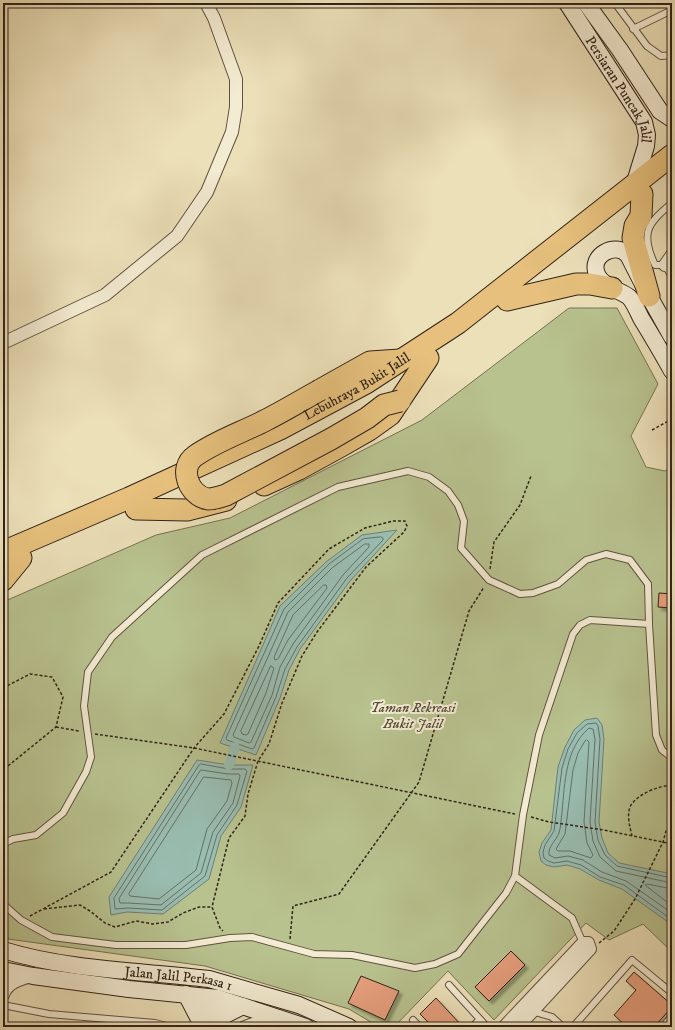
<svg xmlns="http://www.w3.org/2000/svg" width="675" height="1030" font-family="'IM FELL DW Pica',serif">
	<defs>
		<filter id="shadow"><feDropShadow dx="3.5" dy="3.5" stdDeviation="1" flood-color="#0004"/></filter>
	</defs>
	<rect width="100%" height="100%" fill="#ece0b9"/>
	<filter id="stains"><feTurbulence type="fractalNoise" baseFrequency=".005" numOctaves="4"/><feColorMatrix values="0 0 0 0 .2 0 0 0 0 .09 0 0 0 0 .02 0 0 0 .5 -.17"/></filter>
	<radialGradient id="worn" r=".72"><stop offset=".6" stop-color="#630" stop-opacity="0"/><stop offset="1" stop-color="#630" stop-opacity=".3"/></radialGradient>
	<path fill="#b8c28f" stroke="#747254" d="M 569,308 L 617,308 L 658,384 L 631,436 L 646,467 L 665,471 L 672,468 L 672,952 L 643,924 L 609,940 L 586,923 L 494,1020 L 448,971 L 394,1027 L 379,1027 L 349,1009 L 205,966 L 8,939 L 3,937 L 3,602 L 156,535 L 230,518 L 422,420 Z"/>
	<path fill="#99bdb1" stroke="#6f7f75" d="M 397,530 L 350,581 L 300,649 L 289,670 L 280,698 L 256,755 L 220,743 L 280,606 L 326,562 L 362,535 Z
		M 597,718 L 602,725 L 604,739 L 599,822 L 602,838 L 608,853 L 619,863 L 672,874 L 672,925 L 622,889 L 599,880 L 580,869 L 567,865 L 554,867 L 546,865 L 541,861 L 539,852 L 542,843 L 551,830 L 558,767 L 565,747 L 574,730 L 585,720 Z
		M 197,760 L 229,765 L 253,765 L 241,807 L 221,836 L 209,879 L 163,914 L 127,912 L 111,915 L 109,897 Z"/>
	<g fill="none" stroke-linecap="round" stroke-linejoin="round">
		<path stroke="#657066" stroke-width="1" d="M 381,537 L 383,538 L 383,540 L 347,578 L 297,647 L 285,669 L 276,697 L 254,748 L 252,749 L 227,740 L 226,738 L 284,609 L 329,564 L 363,539 Z
			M 365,544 L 369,544 L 369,547 L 343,575 L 293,644 L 280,667 L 272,695 L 251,742 L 249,743 L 234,737 L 233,735 L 288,612 L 332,568 Z
			M 324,585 L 326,585 L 327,588 L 288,640 L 278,659 L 275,660 L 274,657 L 293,615 Z
			M 271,666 L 274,668 L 266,693 L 248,734 L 246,735 L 242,734 L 241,731 Z
			M 587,740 L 589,742 L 584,822 L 587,843 L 593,855 L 591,858 L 570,851 L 558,851 L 556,849 L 565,834 L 573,770 L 578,753 L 585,741 Z
			M 201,764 L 229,769 L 245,769 L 247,771 L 237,805 L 217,835 L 205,876 L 162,910 L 128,908 L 115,909 L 114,898 L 199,765 Z
			M 201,770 L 228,774 L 239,774 L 240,776 L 233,803 L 213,832 L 201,873 L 161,905 L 128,903 L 120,903 L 119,899 Z
			M 204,777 L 231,780 L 232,783 L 227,801 L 207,829 L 196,870 L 159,899 L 130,896 L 129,894 Z
			M 672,878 L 617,866 L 605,855 L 598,840 L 595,822 L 600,739 L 598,726 L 596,723 L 587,724 L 577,733 L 568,749 L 562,768 L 554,831 L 545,845 L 543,852 L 544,858 L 548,861 L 554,863 L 567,861 L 581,865 L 600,877 L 624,885 L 672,920
			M 672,883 L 616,871 L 600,857 L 593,841 L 590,822 L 595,739 L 593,729 L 589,728 C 565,749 565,782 562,812 C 561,819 561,827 559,833 C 556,841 548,846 549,855 L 555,858 L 568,856 L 583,860 L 602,872 L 626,881 L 672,913
			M 672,889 L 647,884 L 645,885 L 672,906"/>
		<path stroke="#99bdb1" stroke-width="10" d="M 229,765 L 235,747"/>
	</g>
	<path fill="#e59e7c" stroke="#31231a" filter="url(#shadow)" d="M 659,593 L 672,594 L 672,608 L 658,607 Z
		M 511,951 L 525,965 L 489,1001 L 475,987 Z
		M 634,972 L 672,1005 L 672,1007 L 654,1027 L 627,1027 L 614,1015 L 636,990 L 626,981 Z
		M 361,976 L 399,991 L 385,1020 L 348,1003 Z
		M 436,998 L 463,1027 L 433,1027 L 420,1014 Z"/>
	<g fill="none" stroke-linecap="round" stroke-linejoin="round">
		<g stroke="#605242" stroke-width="8">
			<path id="lane" d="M 615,3 L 647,46 L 661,56 L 672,55
				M 633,29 L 672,10
				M 672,203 C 647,224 640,233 655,265 L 665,265 L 672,277
				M 3,844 L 13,839 L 36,835 L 63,813 L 86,772 L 91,757 L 84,706 L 88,672 L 112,637 L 202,555 L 338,487 L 408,471 L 429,477 L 448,491 L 458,505 L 464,521 L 461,548 L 489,580 L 520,594 L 533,593 L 558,584 L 586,560 L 606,554 L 630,560 L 648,584 L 649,624 L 656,735 L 662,750 L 672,758
				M 515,876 L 572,918 L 583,943
				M 3,904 L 21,920 L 52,937 L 116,945 L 186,945 L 230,938 L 252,937 L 314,954 L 352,955 L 415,968 L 435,964 L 458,954 L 506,893 L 515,876 L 523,815 L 539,735 L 573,634 L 580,625 L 590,620 L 649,624
				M 449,985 L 487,1027
				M 3,1005 L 49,1014 L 155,1023 L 170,1027
				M 532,1011 L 552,1017 L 563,1027
				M 413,1020 L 420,1027
				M 240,1027 L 242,1025 L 255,1020 L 268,1021
				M 472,1027 L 480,1019
				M 573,1027 L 632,960 L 672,993
				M 663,1027 L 672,1016"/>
		</g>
		<g stroke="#605242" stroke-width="14">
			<path id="street" d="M 665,265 L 672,255
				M 3,343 L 105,295 L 177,236 L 207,192 L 232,132 L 236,107 L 236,79 L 214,18 L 206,3
				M 3,995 C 7,982 21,979 32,976
				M 203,1027 L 207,997
				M 212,1027 L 218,998
				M 504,1027 L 583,943 L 588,943 L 590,949 L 518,1027"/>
		</g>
		<g stroke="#31231a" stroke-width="18">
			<g id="secondary">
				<path id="s1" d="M 567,3 L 644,122 L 647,135 L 646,146 L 635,182"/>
				<path d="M 586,3 L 620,50 L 660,111 L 672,119"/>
				<path d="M 672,337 L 649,296 L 628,255 C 615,241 589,256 597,274 C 601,286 620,290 629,297 C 634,302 638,312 641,318 C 652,336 662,353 672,371"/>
				<path id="s2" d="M 3,950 C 68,970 141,971 209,979 L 299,1005 L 349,1027"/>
				<path d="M 3,970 L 33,976 L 129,989 L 218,998 L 306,1027"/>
				<path d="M 186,994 L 203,1027"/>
				<path d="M 212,1025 L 223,1016 L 243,1006"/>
			</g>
		</g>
		<g stroke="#31231a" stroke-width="23">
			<g id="highway">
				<path d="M 642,194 L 641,216 L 635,226 L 633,238 L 649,296"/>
				<path d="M 507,300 L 576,284 L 590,284 L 612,288"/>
				<path d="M 320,390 L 370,362 L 400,360"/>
				<path d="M 264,485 L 299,469 L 341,446 L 369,430 L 390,415 L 428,358"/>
				<path d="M 136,509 L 187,510 L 226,500"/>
				<path id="s3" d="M 3,552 L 129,498 L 280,429 L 366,383 L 458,323 L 672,155"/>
				<path d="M 3,580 L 21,558"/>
			</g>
		</g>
		<path stroke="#31231a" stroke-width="1.5" stroke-dasharray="3 2" stroke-linecap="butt" d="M 652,430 L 672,419
			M 671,440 L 672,440
			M 490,569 L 494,542 L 520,505 L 531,476
			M 3,688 L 30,674 L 52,677 L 63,697 L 56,727 L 3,770
			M 56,727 L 79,731
			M 95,734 L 194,748 L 515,814
			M 531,817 L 549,822 L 604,830 L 672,844
			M 632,836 C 630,827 626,814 631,805 C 639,793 659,786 672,785
			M 44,909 L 80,905 L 90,911 L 105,923 L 115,927 L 136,921 L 153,924 L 168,922 L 183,913 L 199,907 L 212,907
			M 30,916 L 111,872 L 194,748 L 224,714 L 259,646 L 278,603 L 329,549 L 365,528 L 393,521 L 405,521 L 407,526 L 404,532 L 366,567 L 317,632 L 302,656 L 282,703 L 269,744 L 258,761 L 248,794 L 245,816 L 229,838 L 212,907 L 220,928 L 223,931
			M 290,939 L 293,906 L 339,894 L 419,782 L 469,611 L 484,587
			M 599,943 L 614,931 L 635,899 L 663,842 L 666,831 L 672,826"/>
		<use href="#lane" stroke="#f3ebd2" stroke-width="6"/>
		<use href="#street" stroke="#f3ebd2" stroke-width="12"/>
		<use href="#secondary" stroke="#f3ebd2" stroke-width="16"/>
		<use href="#highway" stroke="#e6c07c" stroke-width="21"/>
		<g stroke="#31231a" stroke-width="23" stroke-linecap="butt">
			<path id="highway-bridge" d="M 320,390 C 302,400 284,411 266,420 C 243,432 216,441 195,456 C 178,468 189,496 208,499 C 214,499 220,497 226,495 L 331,439 L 367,418 L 384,405 L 400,401"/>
		</g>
		<use href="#highway-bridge" stroke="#e6c07c" stroke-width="21"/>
	</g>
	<g text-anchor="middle" stroke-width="4" stroke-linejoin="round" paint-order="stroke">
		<g font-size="14" fill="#31231a" stroke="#f3ebd2">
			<text dy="5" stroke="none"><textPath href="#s1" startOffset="102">Persiaran Puncak Jalil</textPath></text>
			<text dy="5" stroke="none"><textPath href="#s3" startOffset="391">Lebuhraya Bukit Jalil</textPath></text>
			<text dy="5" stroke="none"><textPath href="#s2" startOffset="178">Jalan Jalil Perkasa 1</textPath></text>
		</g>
		<g font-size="14" font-style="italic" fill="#534b37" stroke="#f3ebd2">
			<text x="413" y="712">Taman Rekreasi<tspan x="413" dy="16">Bukit Jalil</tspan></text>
		</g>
	</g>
	<rect width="675" height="1030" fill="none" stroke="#ece0b9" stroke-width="16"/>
	<rect x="4" y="4" width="667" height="1022" fill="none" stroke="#31231a" stroke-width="2"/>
	<rect x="8" y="8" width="659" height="1014" fill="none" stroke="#31231a"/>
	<rect width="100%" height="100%" filter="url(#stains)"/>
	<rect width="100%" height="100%" fill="url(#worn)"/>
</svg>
